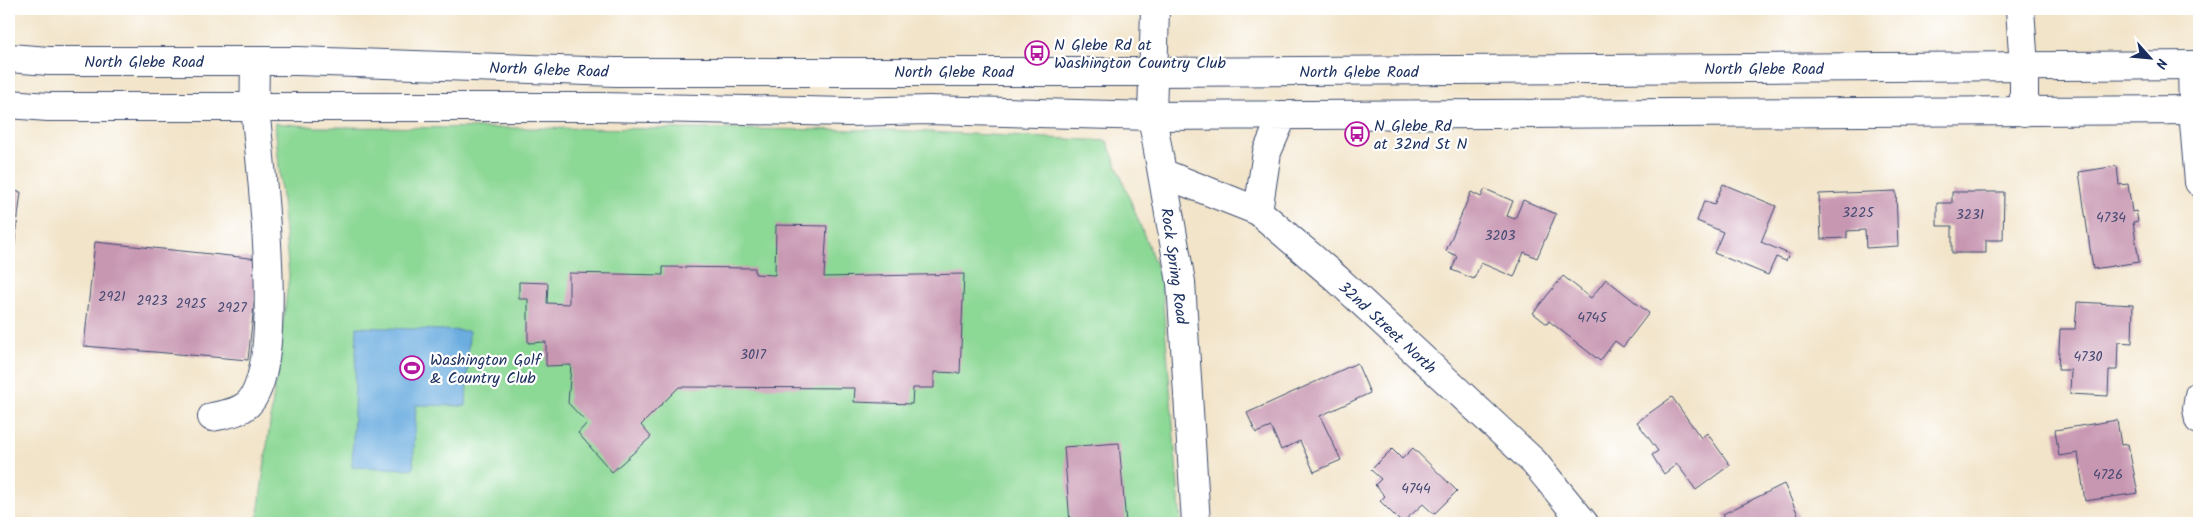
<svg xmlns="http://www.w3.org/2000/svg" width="2208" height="532" font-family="Kalam,sans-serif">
	<rect width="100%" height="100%" fill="#fff"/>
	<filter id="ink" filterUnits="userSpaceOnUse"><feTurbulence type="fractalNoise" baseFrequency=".02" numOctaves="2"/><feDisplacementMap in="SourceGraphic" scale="10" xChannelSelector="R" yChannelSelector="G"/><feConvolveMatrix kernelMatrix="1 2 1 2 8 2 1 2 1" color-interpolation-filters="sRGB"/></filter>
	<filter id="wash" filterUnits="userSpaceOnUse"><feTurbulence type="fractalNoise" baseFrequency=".0096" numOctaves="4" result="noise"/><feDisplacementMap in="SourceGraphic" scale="20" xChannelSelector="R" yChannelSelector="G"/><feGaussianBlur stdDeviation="1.12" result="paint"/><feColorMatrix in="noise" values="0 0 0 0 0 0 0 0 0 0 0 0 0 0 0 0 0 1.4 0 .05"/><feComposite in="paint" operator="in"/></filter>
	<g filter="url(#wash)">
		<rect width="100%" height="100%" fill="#f2e4c9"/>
		<path fill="#8cd895" stroke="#54847a" d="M 275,123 L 317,127 L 890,130 L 1107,141 L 1161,278 L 1181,523 L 257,523 L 289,276 Z"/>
		<path fill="#6cade0" stroke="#446e9f" d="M 357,327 L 469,331 L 466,406 L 416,405 L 413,469 L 352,467 Z"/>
		<g id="blocks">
			<path fill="#c796b1" d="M 2117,166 L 2119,185 L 2128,184 L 2132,212 L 2136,211 L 2138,221 L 2133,222 L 2139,262 L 2093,269 L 2079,172 Z
				M 1723,184 L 1776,206 L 1761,242 L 1789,254 L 1786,261 L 1776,257 L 1768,275 L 1714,253 L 1723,232 L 1697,221 L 1704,201 L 1714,205 Z
				M 1485,189 L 1513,201 L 1507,216 L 1515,219 L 1523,200 L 1556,214 L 1537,258 L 1524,252 L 1514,277 L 1481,263 L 1474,279 L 1452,270 L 1457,256 L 1446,251 L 1471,192 L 1481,197 Z
				M 9,191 L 21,192 L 14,250 L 9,249 Z
				M 1896,191 L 1898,246 L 1866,248 L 1865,230 L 1847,231 L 1847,238 L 1821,239 L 1819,194 Z
				M 1952,192 L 2004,192 L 2003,240 L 1986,240 L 1986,253 L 1952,253 L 1952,226 L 1937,226 L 1937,203 L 1952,203 Z
				M 776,225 L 827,226 L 824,277 L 964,274 L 960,373 L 934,372 L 934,388 L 913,388 L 912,404 L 854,402 L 855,388 L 679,387 L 641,425 L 651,437 L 612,472 L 578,433 L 587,423 L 568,403 L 571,365 L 546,366 L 546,342 L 528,343 L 528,299 L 519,299 L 519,282 L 548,283 L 547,303 L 569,304 L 569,273 L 663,275 L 663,267 L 755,268 L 755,274 L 775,275 Z
				M 95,242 L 259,259 L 248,360 L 84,346 Z
				M 1563,276 L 1591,298 L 1606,279 L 1649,313 L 1623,347 L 1615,341 L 1600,361 L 1549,321 L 1547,324 L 1533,313 Z
				M 2077,302 L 2133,305 L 2132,343 L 2118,342 L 2117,370 L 2109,370 L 2108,396 L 2070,394 L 2071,370 L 2058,370 L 2060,329 L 2075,329 Z
				M 1357,363 L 1370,393 L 1320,416 L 1341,460 L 1314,472 L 1300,441 L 1281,450 L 1271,427 L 1256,433 L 1247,413 Z
				M 1672,397 L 1701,438 L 1707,433 L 1730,465 L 1696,490 L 1677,464 L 1664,474 L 1652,455 L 1658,451 L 1637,422 Z
				M 2117,420 L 2121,445 L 2128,444 L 2138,493 L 2085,501 L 2078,453 L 2059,456 L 2055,430 Z
				M 1119,443 L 1126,523 L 1070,523 L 1064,447 Z
				M 1413,448 L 1457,491 L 1434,514 L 1423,504 L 1402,523 L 1380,501 L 1385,496 L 1375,485 L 1381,479 L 1371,470 L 1392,449 L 1402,459 Z
				M 1784,484 L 1800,519 L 1792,523 L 1728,523 L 1723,514 Z"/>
		</g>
	</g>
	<g filter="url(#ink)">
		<use href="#blocks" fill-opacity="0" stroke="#3b4a6e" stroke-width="1"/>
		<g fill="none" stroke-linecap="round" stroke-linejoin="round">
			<g stroke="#3b4a6e" stroke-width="30">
				<path id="minor" d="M 1155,9 L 1152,116 L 1181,282 L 1196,523
					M 2020,9 L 2024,67 L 2024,112
					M 2192,65 L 2193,111 L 2199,182
					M 1162,173 L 1258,211 L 1336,278 L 1534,462 L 1584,523
					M 2199,395 L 2197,409 L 2199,420
					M 212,417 C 225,414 238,413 248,404 C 287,366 260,163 255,107 C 254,92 255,76 255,61"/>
			</g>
			<g stroke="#3b4a6e" stroke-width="30">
				<path id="major" d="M 9,58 L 49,61 L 298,61 L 615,72 L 1153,72 L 2199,65
					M 9,104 L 48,107 L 602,107 L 849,112 L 929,110 L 1152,116 L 2199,110
					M 1258,211 L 1267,152 L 1283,115"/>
			</g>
			<use href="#minor" stroke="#fff" stroke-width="28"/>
			<use href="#major" stroke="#fff" stroke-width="28"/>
		</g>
	</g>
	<defs>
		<g id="bus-ring" transform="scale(1.25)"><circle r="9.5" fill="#fff" stroke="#b5179e" stroke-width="1.5"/><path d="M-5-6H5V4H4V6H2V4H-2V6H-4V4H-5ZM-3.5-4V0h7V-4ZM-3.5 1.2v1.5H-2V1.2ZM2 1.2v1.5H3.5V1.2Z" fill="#b5179e"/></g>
		<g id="stadium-ring" transform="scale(1.25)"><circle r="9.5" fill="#fff" stroke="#b5179e" stroke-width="1.5"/><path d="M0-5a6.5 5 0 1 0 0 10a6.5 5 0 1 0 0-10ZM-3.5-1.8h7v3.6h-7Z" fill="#b5179e"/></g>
	</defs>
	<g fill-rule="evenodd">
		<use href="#bus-ring" x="1037" y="53"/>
		<use href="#bus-ring" x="1357" y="134"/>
		<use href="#stadium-ring" x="412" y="368"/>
	</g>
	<g text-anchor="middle" stroke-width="4.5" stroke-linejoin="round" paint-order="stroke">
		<g font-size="14" fill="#464973">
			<text x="1858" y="217">3225</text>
			<text x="1970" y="219">3231</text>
			<text x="2111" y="222">4734</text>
			<text x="1500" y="240">3203</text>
			<text x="112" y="301">2921</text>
			<text x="152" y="305">2923</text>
			<text x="191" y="308">2925</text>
			<text x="232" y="312">2927</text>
			<text x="1592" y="322">4745</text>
			<text x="753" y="359">3017</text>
			<text x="2088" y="361">4730</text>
			<text x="2108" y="479">4726</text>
			<text x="1416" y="493">4744</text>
		</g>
		<g font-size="16" fill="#1b2f5e" stroke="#fff" text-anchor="start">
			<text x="1054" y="50">N Glebe Rd at<tspan x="1054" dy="18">Washington Country Club</tspan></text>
			<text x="1374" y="131">N Glebe Rd<tspan x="1374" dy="18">at 32nd St N</tspan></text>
			<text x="430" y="365">Washington Golf<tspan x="430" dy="18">&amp; Country Club</tspan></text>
		</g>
		<g font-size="16" fill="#1b2f5e" stroke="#fff">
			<text x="144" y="67">North Glebe Road</text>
			<text x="1764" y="74">North Glebe Road</text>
			<text transform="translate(549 69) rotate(2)" y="6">North Glebe Road</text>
			<text x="954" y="77">North Glebe Road</text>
			<text x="1359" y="77">North Glebe Road</text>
			<text transform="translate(1175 266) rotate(82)" y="6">Rock Spring Road</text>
			<text transform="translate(1388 327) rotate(43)" y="6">32nd Street North</text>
		</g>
	</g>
	<rect width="2208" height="532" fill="none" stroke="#fff" stroke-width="30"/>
	<g transform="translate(2150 58) rotate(117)" stroke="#ffffff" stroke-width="4" paint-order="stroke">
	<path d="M0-4L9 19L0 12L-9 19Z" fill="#1b2f5e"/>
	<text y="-8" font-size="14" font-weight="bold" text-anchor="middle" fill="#1b2f5e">N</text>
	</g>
</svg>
